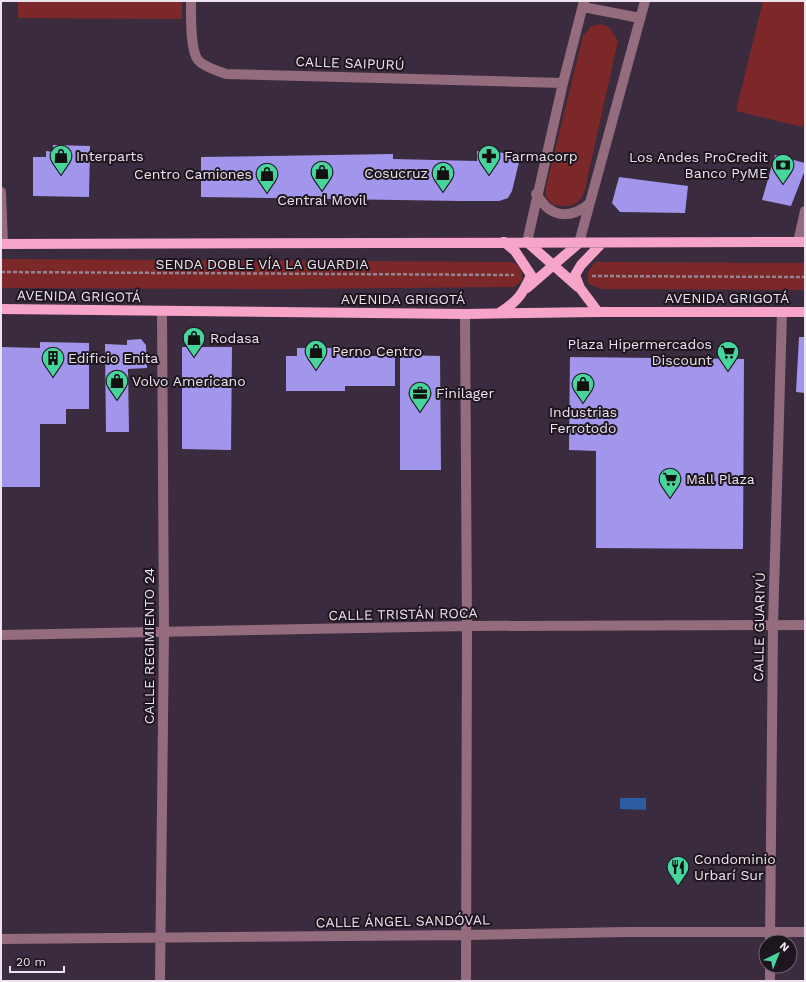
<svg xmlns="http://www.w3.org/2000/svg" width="806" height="982" font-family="'Work Sans',sans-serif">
	<rect width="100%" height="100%" fill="#3b2b3e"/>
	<path fill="#7c2828" d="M 18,1 L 182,1 L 182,19 L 18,18 Z
		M 763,1 L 805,1 L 805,116 L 802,127 L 736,111 Z
		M 601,24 L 609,27 L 618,41 L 585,189 C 580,207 570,207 553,205 L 546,197 L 546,187 L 583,36 L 591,26 Z
		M 1,259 L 512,262 C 520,266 523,271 522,281 L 514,287 L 290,289 L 1,288 Z
		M 596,262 L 805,263 L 805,290 L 601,289 L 589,284 C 586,273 588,270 596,262 Z"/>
	<path fill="#2c5ca2" d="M 620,798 L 646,798 L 646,810 L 620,809 Z"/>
	<path fill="#a296ec" d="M 53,145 L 90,146 L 89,197 L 33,196 L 33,157 L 46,157 L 46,151 L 53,152 Z
		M 477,151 L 521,154 L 512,191 L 508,198 L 499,201 L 461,201 L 201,197 L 201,157 L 393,154 L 393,159 L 477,161 Z
		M 775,155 L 805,163 L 805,170 L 791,206 L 762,200 Z
		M 619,177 L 688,186 L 685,213 L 620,212 L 612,203 Z
		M 799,337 L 805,337 L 805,393 L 796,392 Z
		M 141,339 L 146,345 L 147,368 L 128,369 L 129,432 L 106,432 L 105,344 L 127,345 L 127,340 Z
		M 40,342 L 89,343 L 89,409 L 66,409 L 66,424 L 40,424 L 40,487 L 1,487 L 1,347 L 40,348 Z
		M 182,347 L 232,347 L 231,450 L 182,449 Z
		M 297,348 L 345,348 L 345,356 L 395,356 L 395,386 L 345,386 L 345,391 L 286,391 L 286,356 L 297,356 Z
		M 400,355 L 440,356 L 441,470 L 400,470 Z
		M 570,357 L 744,359 L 743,549 L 596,548 L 596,451 L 569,450 Z"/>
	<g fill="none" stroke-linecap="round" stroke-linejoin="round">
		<path stroke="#928594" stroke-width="2.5" stroke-dasharray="4 2" stroke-linecap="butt" d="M 1,272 L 514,275
			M 592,276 L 805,277"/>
		<path stroke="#946c7d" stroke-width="10" d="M 191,1 C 191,14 190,50 198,60 C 205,68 217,70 226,74 L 563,83
			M 583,7 L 640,18
			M 1,192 L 3,244
			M 536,194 C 540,199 544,206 549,209 C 563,219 579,213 590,203
			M 527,242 L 563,83 L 584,1
			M 798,242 L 805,211
			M 579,243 L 645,1
			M 465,314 L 467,626 L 466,981
			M 1,635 L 467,626 L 805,625
			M 1,939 L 467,935 L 626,932 L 805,932
			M 770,942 L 773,626 L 782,312
			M 160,981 L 164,633 L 162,312
			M 770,981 L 770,966"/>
		<path stroke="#f6a4c8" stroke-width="10" d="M 527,242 L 578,287
			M 1,244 L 805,242
			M 527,288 L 579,243
			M 1,309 L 465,314 L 598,312 L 805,312
			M 598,312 L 580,288 L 575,275 L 581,265 L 602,243
			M 499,313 C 517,302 523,294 531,275 L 515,251 L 504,242"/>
	</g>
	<defs>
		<g id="shop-pin" transform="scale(1.15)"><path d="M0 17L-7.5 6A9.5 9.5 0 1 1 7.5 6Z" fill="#47d49d" stroke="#1e161f"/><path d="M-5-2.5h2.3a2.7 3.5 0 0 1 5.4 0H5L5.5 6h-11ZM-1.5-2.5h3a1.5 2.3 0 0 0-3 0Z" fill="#111"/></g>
		<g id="pharmacy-pin" transform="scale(1.15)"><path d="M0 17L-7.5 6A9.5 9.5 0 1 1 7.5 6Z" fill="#47d49d" stroke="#1e161f"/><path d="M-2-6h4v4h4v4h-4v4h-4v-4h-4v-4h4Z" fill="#111"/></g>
		<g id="bank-pin" transform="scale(1.15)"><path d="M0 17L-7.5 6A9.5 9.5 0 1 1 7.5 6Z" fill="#47d49d" stroke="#1e161f"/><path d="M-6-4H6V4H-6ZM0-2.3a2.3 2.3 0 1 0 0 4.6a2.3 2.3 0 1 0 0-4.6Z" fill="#111"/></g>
		<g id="supermarket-pin" transform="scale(1.15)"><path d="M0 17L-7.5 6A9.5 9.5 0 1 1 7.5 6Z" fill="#47d49d" stroke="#1e161f"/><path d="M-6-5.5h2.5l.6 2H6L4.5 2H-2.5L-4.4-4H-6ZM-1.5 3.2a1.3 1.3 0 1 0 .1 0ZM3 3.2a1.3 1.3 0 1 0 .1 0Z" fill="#111"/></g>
		<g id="building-pin" transform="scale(1.15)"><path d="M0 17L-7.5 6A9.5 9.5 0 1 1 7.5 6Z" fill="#47d49d" stroke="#1e161f"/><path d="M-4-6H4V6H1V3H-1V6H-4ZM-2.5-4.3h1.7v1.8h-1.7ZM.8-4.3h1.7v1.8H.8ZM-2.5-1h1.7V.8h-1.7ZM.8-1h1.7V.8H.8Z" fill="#111"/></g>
		<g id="office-pin" transform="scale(1.15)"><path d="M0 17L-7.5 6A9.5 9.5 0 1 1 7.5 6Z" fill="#47d49d" stroke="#1e161f"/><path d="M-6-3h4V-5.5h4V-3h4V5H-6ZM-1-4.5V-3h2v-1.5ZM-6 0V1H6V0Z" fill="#111"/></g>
		<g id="restaurant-pin" transform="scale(1.15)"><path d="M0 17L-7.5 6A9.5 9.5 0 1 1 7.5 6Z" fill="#47d49d" stroke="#1e161f"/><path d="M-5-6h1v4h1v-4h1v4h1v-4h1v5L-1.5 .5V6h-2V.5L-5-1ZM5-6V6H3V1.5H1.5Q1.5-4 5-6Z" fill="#111"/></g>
	</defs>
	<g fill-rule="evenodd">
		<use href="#shop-pin" x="61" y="156"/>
		<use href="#pharmacy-pin" x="489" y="156"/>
		<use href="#bank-pin" x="783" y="165"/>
		<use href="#shop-pin" x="322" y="172"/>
		<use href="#shop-pin" x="443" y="173"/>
		<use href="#shop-pin" x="267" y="174"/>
		<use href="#shop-pin" x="194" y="338"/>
		<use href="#shop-pin" x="316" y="351"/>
		<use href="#supermarket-pin" x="728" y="352"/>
		<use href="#building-pin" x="53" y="358"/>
		<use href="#shop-pin" x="117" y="381"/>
		<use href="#shop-pin" x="583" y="384"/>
		<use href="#office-pin" x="420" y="393"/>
		<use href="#supermarket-pin" x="670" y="479"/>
		<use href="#restaurant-pin" x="678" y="867"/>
	</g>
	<g text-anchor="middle" stroke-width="4" stroke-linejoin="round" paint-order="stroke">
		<g font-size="14" fill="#ede3ef" stroke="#1e161f">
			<text transform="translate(350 63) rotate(2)" y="5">CALLE SAIPURÚ</text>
			<text x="262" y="269">SENDA DOBLE VÍA LA GUARDIA</text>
			<text transform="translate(79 296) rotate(1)" y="5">AVENIDA GRIGOTÁ</text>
			<text x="727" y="303">AVENIDA GRIGOTÁ</text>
			<text x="403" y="304">AVENIDA GRIGOTÁ</text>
			<text transform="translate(403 614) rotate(-1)" y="5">CALLE TRISTÁN ROCA</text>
			<text transform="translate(759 627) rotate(-89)" y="5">CALLE GUARIYÚ</text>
			<text transform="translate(149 646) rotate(-90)" y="5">CALLE REGIMIENTO 24</text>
			<text transform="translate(403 921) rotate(-1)" y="5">CALLE ÁNGEL SANDÓVAL</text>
		</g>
		<g font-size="14" fill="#ede3ef" stroke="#1e161f" text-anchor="start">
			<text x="76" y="161">Interparts</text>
			<text x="504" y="161">Farmacorp</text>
			<text x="768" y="162" text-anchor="end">Los Andes ProCredit<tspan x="768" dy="16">Banco PyME</tspan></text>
			<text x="428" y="178" text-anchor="end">Cosucruz</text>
			<text x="252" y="179" text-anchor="end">Centro Camiones</text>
			<text x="322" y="205" text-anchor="middle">Central Movil</text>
			<text x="210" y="343">Rodasa</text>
			<text x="712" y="349" text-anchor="end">Plaza Hipermercados<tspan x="712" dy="16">Discount</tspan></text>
			<text x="332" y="356">Perno Centro</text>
			<text x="68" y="363">Edificio Enita</text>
			<text x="132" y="386">Volvo Americano</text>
			<text x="436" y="398">Finilager</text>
			<text x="583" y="417" text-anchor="middle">Industrias<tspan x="583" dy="16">Ferrotodo</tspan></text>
			<text x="686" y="484">Mall Plaza</text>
			<text x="694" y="864">Condominio<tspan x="694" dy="16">Urbarí Sur</tspan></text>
		</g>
	</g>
	<rect width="806" height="982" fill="none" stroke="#ede3ef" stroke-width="4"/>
	<g transform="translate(778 954) rotate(43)"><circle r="19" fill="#1e161f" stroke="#716872"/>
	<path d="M0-3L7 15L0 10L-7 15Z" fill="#47d49d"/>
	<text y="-6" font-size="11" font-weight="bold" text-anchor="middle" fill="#ede3ef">N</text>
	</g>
	<path d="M10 966v6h54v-6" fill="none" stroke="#ede3ef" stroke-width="2"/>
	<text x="16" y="966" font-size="12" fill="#ede3ef" stroke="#1e161f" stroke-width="3" paint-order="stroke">20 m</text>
</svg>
